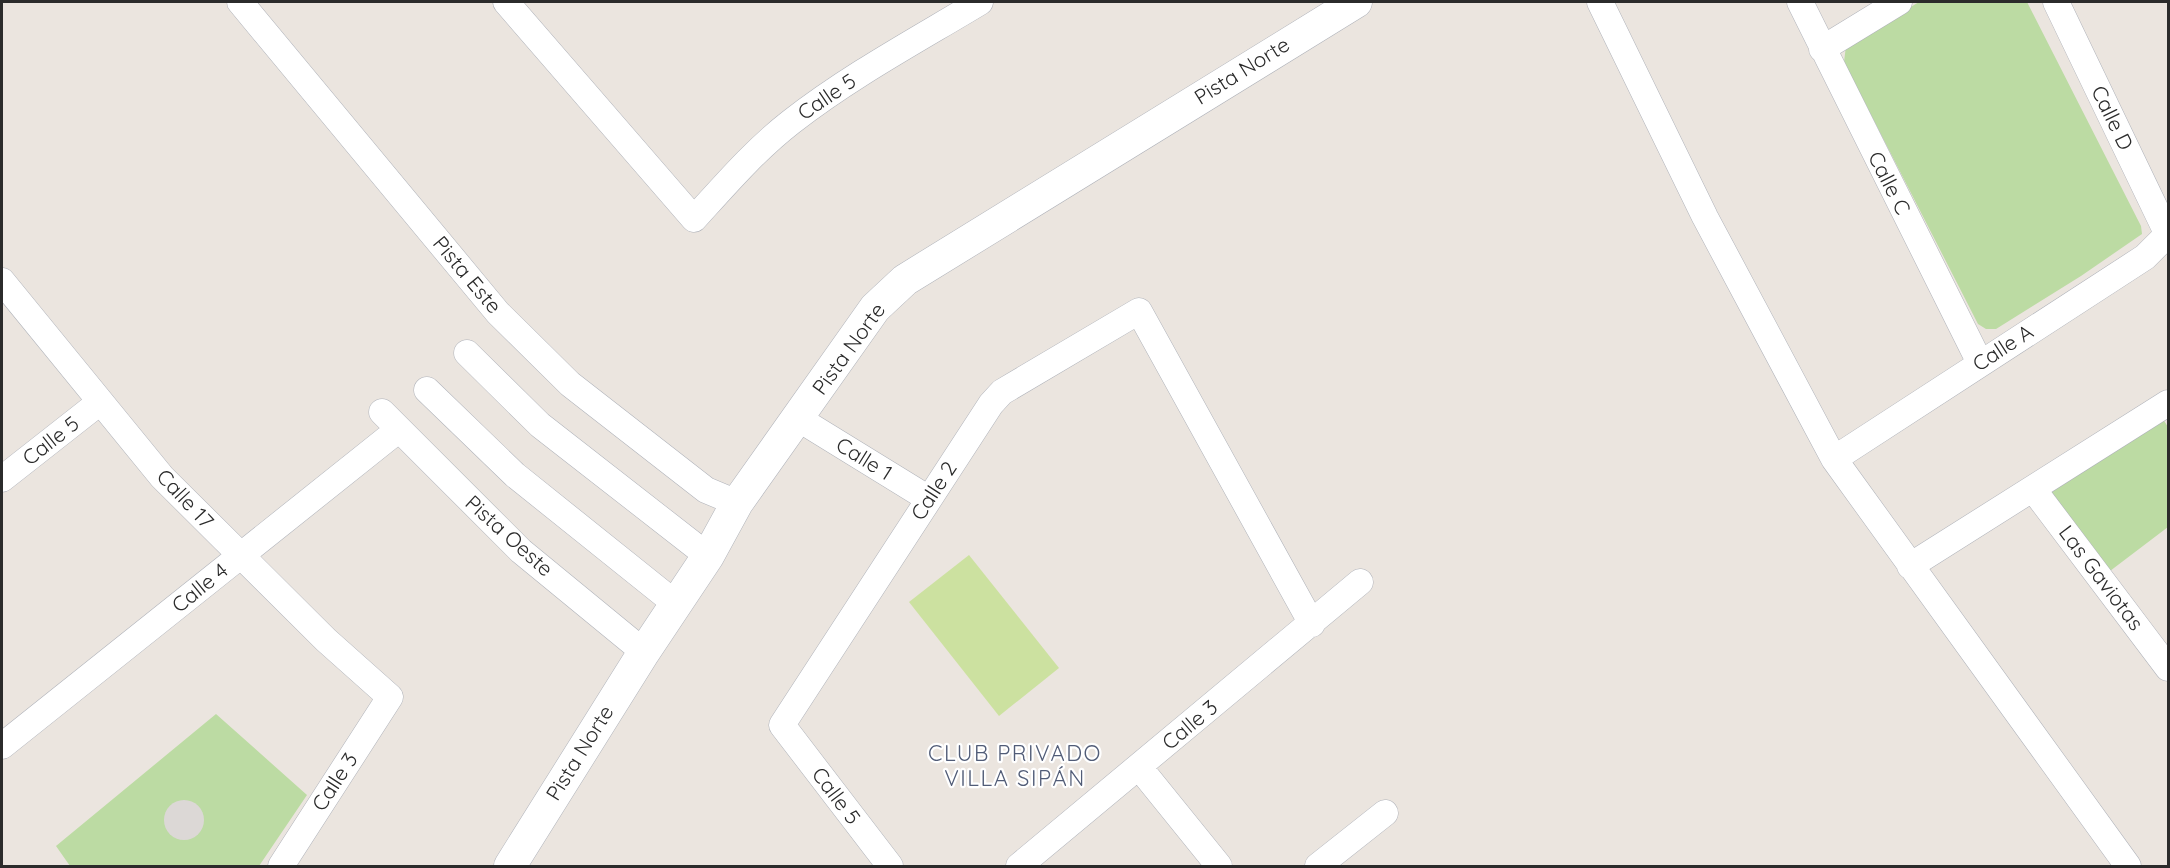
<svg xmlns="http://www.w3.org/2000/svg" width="2170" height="868" font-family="Quicksand,sans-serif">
	<rect width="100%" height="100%" fill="#ebe5df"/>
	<path fill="#bcdba3" d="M 1919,2 L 2027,2 L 2141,226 L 2142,234 L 2081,276 L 1996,329 L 1986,329 L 1978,324 L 1844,62 L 1846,46 Z
		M 2161,416 L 2168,427 L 2168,527 L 2110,571 L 2046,493 Z
		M 216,714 L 307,795 L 259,866 L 70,866 L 56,846 Z"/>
	<path fill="#cce1a0" d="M 969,555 L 1059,668 L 999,716 L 909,602 Z"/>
	<path fill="#dcd8d6" d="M164 820a20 20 0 1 1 40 0a20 20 0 1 1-40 0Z"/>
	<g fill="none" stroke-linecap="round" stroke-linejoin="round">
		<g stroke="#b0b3ba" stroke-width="27">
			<path id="minor" d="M 240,2 L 498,313 L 570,384 L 706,490 L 737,503
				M 506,2 L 694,219 C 725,185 755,150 791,122 C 850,76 917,40 980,2
				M 1600,2 L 1705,217 L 1834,459 L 2128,866
				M 1800,2 L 1980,363
				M 2056,2 L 2168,235
				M 1822,49 L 1899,2
				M 2,281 L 162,477 L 326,640 L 390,697 L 281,866
				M 467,353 L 540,425 L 708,556
				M 427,390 L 515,475 L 676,604
				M 382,412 L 521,551 L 644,652
				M 799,419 L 929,499
				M 1834,459 L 2145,257 L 2168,234
				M 2,479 L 100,402
				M 2033,489 L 2168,668
				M 1910,566 L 2168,403
				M 2,746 L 398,430
				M 1139,767 L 1219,866
				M 890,866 L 782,725 L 991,404 L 1002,392 L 1139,311 L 1312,624
				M 1019,866 L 1360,582
				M 1318,866 L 1385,813"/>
		</g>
		<g stroke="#b0b3ba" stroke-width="33">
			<path id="tertiary" d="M 510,866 L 644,652 L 708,556 L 737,503 L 875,308 L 905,280 L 1356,2"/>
		</g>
		<use href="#minor" stroke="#fff" stroke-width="26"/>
		<use href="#tertiary" stroke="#fff" stroke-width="32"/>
	</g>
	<g text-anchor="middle" stroke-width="4.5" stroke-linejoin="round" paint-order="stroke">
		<g font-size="21" fill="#2b2b2b" stroke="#fff">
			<text transform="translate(1242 71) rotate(-32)" y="7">Pista Norte</text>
			<text transform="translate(827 97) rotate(-34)" y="7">Calle 5</text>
			<text transform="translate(2112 118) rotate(64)" y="7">Calle D</text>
			<text transform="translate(1889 183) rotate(63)" y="7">Calle C</text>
			<text transform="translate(467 275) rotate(50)" y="7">Pista Este</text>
			<text transform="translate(2003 348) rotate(-33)" y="7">Calle A</text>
			<text transform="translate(849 349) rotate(-54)" y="7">Pista Norte</text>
			<text transform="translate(51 441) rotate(-38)" y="7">Calle 5</text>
			<text transform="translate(864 459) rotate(32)" y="7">Calle 1</text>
			<text transform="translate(934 491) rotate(-57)" y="7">Calle 2</text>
			<text transform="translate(185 499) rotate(47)" y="7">Calle 17</text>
			<text transform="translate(509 536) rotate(42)" y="7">Pista Oeste</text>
			<text transform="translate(2101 578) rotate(53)" y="7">Las Gaviotas</text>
			<text transform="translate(200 588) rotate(-39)" y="7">Calle 4</text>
			<text transform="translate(1190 725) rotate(-40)" y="7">Calle 3</text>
			<text transform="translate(580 753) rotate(-58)" y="7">Pista Norte</text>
			<text transform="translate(335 782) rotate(-57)" y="7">Calle 3</text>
			<text transform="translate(836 796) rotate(53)" y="7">Calle 5</text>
		</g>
		<g font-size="22" letter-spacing="1.5" fill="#515c77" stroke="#fff">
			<text x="1015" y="761">CLUB PRIVADO<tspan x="1015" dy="25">VILLA SIPÁN</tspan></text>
		</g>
	</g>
	<rect width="2170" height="868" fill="none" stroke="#2b2b2b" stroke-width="6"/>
</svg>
